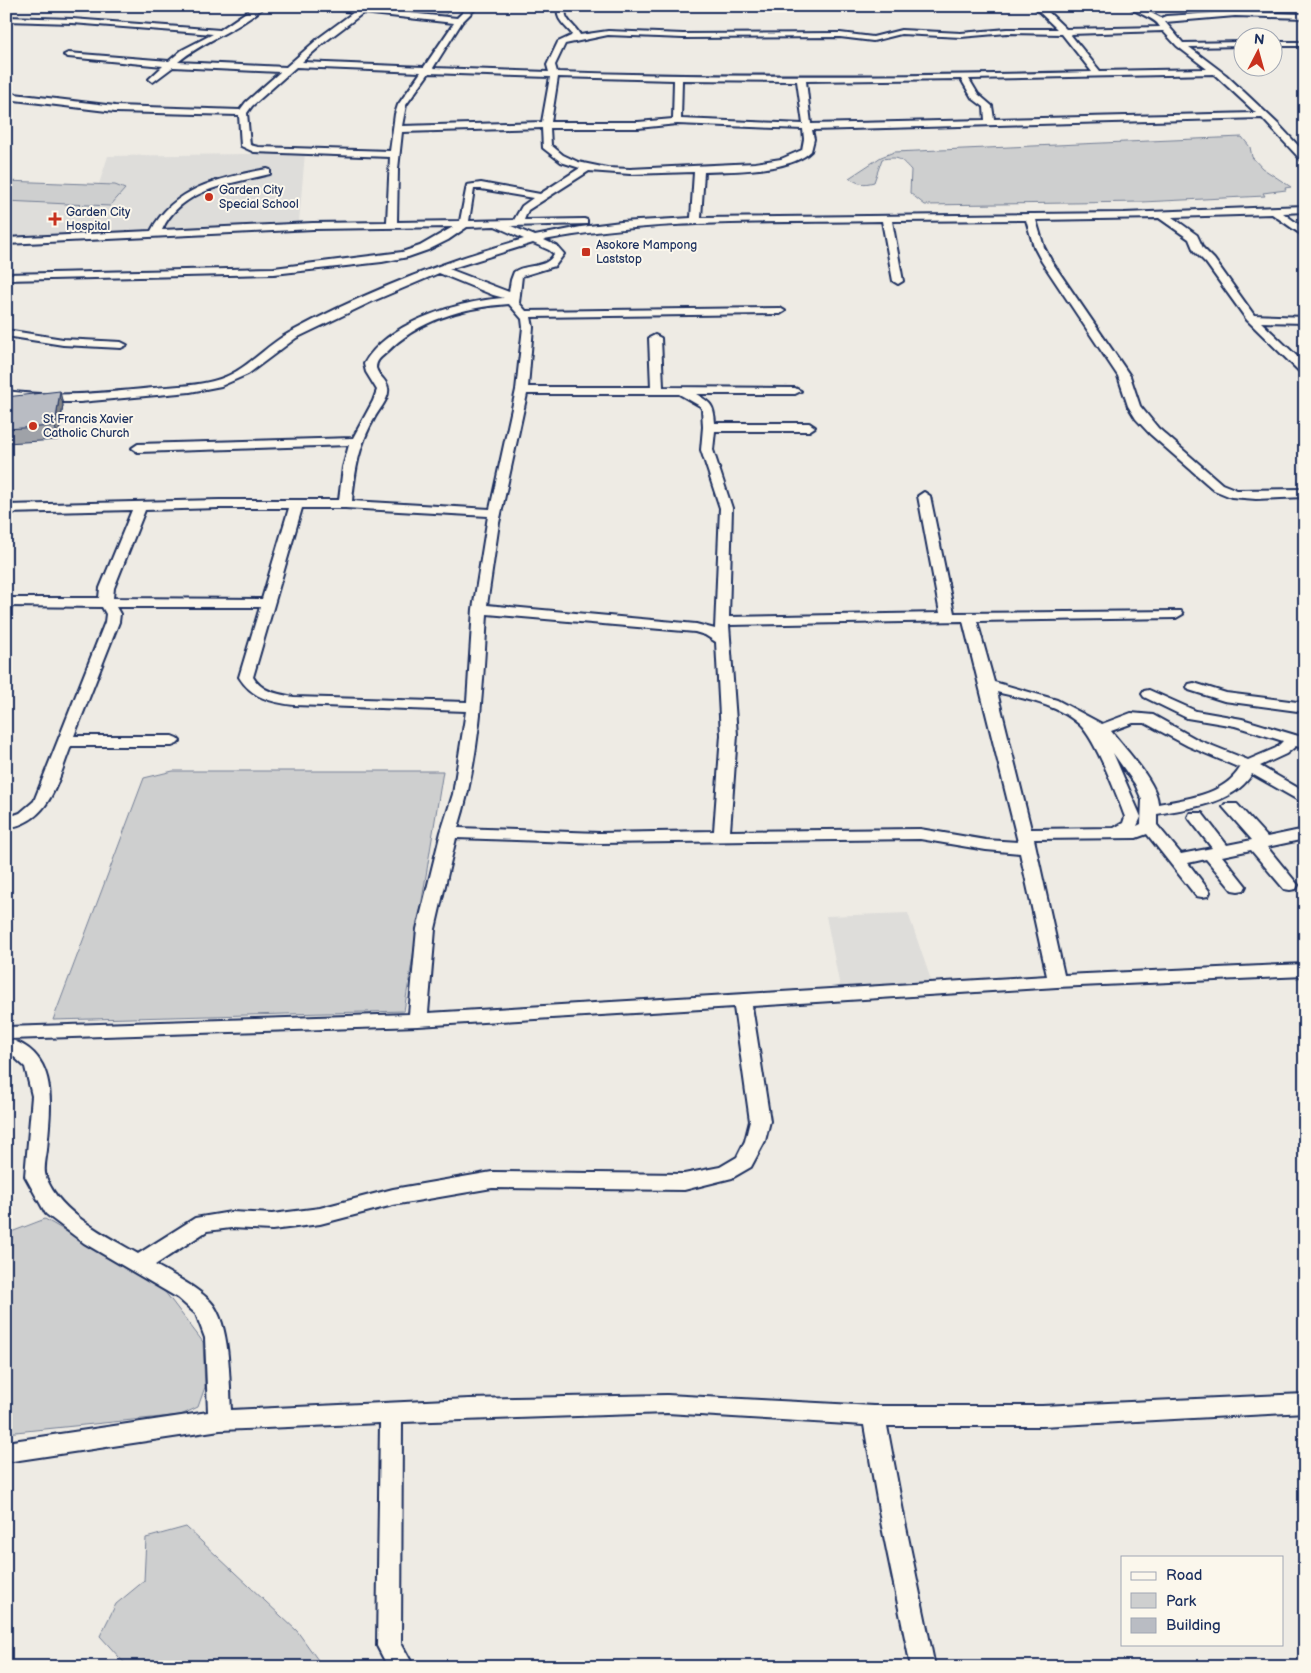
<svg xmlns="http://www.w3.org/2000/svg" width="1311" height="1673" font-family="'Balsamiq Sans',sans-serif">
	<rect width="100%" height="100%" fill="#eeebe4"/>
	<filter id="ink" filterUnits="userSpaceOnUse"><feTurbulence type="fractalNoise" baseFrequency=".02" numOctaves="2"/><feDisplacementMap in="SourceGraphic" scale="10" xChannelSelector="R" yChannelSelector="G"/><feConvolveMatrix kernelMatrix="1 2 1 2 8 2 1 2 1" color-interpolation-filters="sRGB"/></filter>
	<g filter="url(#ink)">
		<path fill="#deddda" d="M 305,153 L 299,222 L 6,237 L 7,200 L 110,205 L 115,185 L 99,184 L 108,156 Z
			M 908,913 L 932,983 L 840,987 L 826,916 Z"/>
		<path fill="#cecfcf" stroke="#747f96" d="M 409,6 L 456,6 L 442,17 L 401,12 Z
			M 1242,137 L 1250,147 L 1252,157 L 1262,168 L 1291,187 L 1285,188 L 1286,190 L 1263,193 L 1265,196 L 1142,202 L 925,205 L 910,193 L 911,170 C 899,157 899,157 882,159 L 874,182 C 863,185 859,184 849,178 L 881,157 L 894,152 Z
			M 6,181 L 115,185 L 125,189 L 110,206 L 6,201 Z
			M 173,771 L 443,771 L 404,1011 L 53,1020 L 144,778 Z
			M 45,1219 L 162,1288 L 203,1342 L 205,1387 L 198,1407 L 181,1415 L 6,1433 L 6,1234 Z
			M 186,1527 L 297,1631 L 323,1667 L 128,1667 L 100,1636 L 116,1604 L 144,1581 L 146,1538 Z"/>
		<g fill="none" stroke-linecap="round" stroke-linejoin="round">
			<g stroke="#1b2f5e" stroke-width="4">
				<path id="minor" d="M 255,6 L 265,6 C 239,30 204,40 178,62 L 286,67 L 320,37 L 354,12 L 313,6 L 341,6 L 457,18 L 469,6 L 478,6 L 462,22 L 433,68 L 549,72 L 547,65 L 558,42 L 571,36 L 572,34 C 565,25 554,19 559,6 L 567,6 C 561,20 575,24 580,35 L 608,31 L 683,34 L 840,33 L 873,37 L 901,30 L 961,33 L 1007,29 L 1057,29 L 1033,6 L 1042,6 L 1066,29 L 1160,27 C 1155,17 1138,15 1129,6 L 1138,6 L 1161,18 L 1166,16 L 1231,12 L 1232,6 L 1240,6 L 1239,12 L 1305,14 L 1305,18 L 1235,16 L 1165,22 L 1183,43 L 1244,42 L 1244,46 L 1189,47 L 1226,75 L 1279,125 L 1305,153 L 1305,162 L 1302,161 L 1262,118 L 812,130 L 814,139 L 811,151 C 790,172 732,171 704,172 L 701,218 L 1124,213 L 1305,206 L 1305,212 L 1283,213 L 1305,229 L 1305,237 L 1272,214 L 1172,217 L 1197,235 L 1203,248 L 1214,259 L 1254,315 L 1305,317 L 1305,323 L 1261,322 L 1305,364 L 1305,374 L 1301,373 L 1247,320 L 1206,263 L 1194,251 L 1189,239 L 1159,218 L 1036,220 L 1044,247 L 1052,262 L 1130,376 L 1140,406 L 1158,428 L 1222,484 L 1237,490 L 1305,489 L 1305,497 L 1256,499 L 1231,497 L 1214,490 L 1150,434 L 1136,419 L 1128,406 L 1118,376 L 1042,262 L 1034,247 L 1026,220 L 892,221 L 903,281 L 898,284 L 893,281 L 882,221 C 769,223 655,219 544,240 L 557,246 L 564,254 L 555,266 L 522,276 L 519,303 L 526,311 L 780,308 L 785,311 L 780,314 L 531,317 L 533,327 L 528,387 L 651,387 L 649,338 L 655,335 L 661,338 L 663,387 L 795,388 L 801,391 L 795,394 L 696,394 C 711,403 714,405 715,423 L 809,423 L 815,427 L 809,431 L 715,431 L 713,450 L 732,508 L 729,617 L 940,613 L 918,496 L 924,492 L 930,496 L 954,613 L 1181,611 L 1183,614 L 1176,618 L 977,621 L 994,682 L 1057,700 L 1102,724 L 1131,713 L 1153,715 L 1198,740 L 1248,760 L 1276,748 L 1283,741 L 1235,726 L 1187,718 L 1144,697 L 1142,694 L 1144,691 L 1149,690 L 1196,711 L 1242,719 L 1305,738 L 1305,749 L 1296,746 L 1286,754 L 1260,766 L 1305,792 L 1305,804 L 1252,774 C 1234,804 1189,808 1157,814 L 1157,825 L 1181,854 L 1212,848 L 1188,817 L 1190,813 L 1202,813 L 1227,845 L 1252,840 L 1223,807 L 1225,804 L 1237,804 L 1267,837 L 1305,829 L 1305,839 L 1267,847 L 1298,885 L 1296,889 L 1290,890 L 1284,889 L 1251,850 L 1222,856 L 1246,886 L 1244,890 L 1238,891 L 1232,890 L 1206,859 L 1188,863 L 1210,892 L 1208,896 L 1202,897 L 1196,896 L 1147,834 L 1136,838 L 1034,839 L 1064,975 L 1305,964 L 1305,976 L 1057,987 L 752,1006 L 770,1121 L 765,1141 L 751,1167 L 732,1178 L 684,1190 L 492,1188 L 393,1205 L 320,1224 L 272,1230 L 231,1228 L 207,1231 L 155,1265 C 174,1276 194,1285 210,1301 C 231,1323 229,1380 231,1410 L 469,1399 L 667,1395 L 874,1406 L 1042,1406 L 1305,1394 L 1305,1412 L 1042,1426 L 887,1426 L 905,1522 L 935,1667 L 911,1667 L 881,1522 L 864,1425 L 667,1413 L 402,1422 L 401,1643 L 414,1667 L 388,1667 L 377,1646 L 380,1423 L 220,1430 L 6,1462 L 6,1442 L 208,1412 L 205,1338 L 196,1314 L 178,1298 L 84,1243 L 46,1214 L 25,1176 L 32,1096 L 25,1067 L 11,1054 L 6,1052 L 6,1027 L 409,1014 L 417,929 L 441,832 L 453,794 L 466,711 L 294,705 C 271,702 252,698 239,677 L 260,607 L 116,607 L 120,614 L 119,622 L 74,736 L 172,736 L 177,738 L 180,741 L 177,744 L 172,746 L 71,746 C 57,781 51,822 6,828 L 6,818 L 20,813 L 34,801 L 105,622 L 106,614 L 102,607 L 6,606 L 6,598 L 99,598 L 100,588 L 132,510 L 6,513 L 6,505 L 219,500 L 339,500 L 343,467 L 349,445 L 138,452 L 132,448 L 138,444 L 353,438 L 373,401 L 377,390 L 366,372 L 364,364 C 387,322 459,301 504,298 L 493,295 L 439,273 L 373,301 L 296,338 L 248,374 L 221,386 L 190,392 L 80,402 L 44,402 L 6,398 L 6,391 C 56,398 103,393 153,388 C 176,386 199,386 220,379 C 247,370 265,346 289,333 C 363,293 443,261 524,239 L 495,226 L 467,227 L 448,240 L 428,250 L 408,257 L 382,262 L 274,274 L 6,280 L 6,274 L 274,268 L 402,252 L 420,246 L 453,227 L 313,229 L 6,244 L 6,238 L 151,231 C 173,187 223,177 267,169 L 270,170 L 270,174 C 230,184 181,188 162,230 L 313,223 L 387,222 L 390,157 L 254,152 L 241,146 L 239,115 L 115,112 L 6,99 L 6,93 L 115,106 L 240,110 L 246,102 L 280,72 L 173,67 L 153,82 L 149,79 L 163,66 L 68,57 L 64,55 L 68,53 L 169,61 L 182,50 L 213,34 L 72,23 L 6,21 L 6,17 L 72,19 L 220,30 ZM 363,13 L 454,23 L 424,67 L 302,62 L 326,41 ZM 1163,31 L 1177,46 L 1207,69 L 1100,71 L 1070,34 ZM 1007,33 L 1062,34 L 1092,72 C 913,76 735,78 557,72 L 555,65 L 565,44 L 608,35 L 683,38 L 840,37 L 873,41 L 901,34 L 961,37 ZM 296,67 L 421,72 L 398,105 L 395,114 L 390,151 L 258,147 L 250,145 L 247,113 L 252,106 ZM 429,73 L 550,77 L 542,122 L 402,126 L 406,105 ZM 1214,74 L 1256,113 L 994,119 L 992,106 L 978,94 L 969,79 ZM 558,77 L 674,80 L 673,119 L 638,122 L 551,122 ZM 961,79 L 972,98 L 984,107 L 985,120 L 811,124 L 806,81 ZM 682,80 L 797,81 L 803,124 L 681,119 ZM 677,124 L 803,129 L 804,139 L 802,150 L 781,159 L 755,163 L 630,169 L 607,168 L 578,162 L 563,155 L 551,145 L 550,128 L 638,128 ZM 542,128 L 543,148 L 561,162 L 580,168 L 540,194 L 481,183 L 467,185 L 460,221 L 397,222 L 398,169 L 402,132 ZM 589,171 L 630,174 L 694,172 L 691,218 L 621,222 L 581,227 L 535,236 L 511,226 L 587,224 L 587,220 L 584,219 L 524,220 L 528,210 ZM 474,189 L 481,189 L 533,198 L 522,206 L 514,220 L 469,221 ZM 533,243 L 549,250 L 554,254 C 546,270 526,263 514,272 L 511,280 L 509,292 L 449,269 ZM 509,304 L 522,319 L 523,327 L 516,390 L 490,509 L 352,501 C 355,470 359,445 374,419 C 378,410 390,399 388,388 C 387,380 378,376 376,368 C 376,361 380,358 386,353 C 418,320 464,307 509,304 ZM 527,394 L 679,394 L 700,406 L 702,409 L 703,427 L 701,450 L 720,508 L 715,629 L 696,624 L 487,605 L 499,523 ZM 219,508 L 289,508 L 262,599 L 113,598 L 114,588 L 145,510 ZM 302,508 L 345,508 L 488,516 L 473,609 L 467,702 L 294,697 C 278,694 262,692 253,677 ZM 487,614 L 695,632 L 705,635 L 716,642 L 721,735 L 714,831 L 599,833 L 458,828 C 480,758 483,686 487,614 ZM 963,621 L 1018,842 L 986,840 L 920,829 L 730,831 L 737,735 L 729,625 ZM 997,692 C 1024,699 1057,704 1079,724 C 1095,738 1117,795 1125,817 L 1123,823 L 1114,828 L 1031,829 ZM 1133,723 L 1145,723 L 1188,746 L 1240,768 C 1224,795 1186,799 1158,804 C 1158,783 1124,748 1111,731 ZM 1113,753 L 1135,784 L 1142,800 L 1141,824 L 1137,826 L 1141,817 ZM 456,838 L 599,843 L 920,839 L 986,850 L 1020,853 L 1047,976 L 428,1013 L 435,929 ZM 734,1007 L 750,1121 L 745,1141 L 737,1157 L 720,1167 L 684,1174 L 492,1172 L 393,1189 L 320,1208 L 272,1214 L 231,1212 L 195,1218 L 138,1254 C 107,1236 59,1213 46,1177 C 43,1170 46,1158 47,1150 C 50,1108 61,1055 9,1039 L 418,1026 Z
					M 1274,42 L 1305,42 L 1305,46 L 1274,46 Z
					M 6,330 L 63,339 L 121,342 L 127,345 L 121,348 L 63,345 L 6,336 Z
					M 1194,683 L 1226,693 L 1305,703 L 1305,712 L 1224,701 L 1189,690 L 1187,687 L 1189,684 Z"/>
			</g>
			<use href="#minor" fill="#fbf7ec" fill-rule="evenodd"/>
		</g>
		<path fill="#9fa2a8" stroke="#1b2f5e" d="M 6,397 L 63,405 L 58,440 L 6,443 Z"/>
		<path fill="#828488" stroke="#1b2f5e" d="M 60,391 L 63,405 L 58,440 L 55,426 Z"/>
		<path fill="#b9bcc3" stroke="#1b2f5e" d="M 60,391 L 55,426 L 6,429 L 6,397 Z"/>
	</g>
	<g fill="#c8321e" stroke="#fbf7ec" stroke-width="2">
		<circle cx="209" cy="197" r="5"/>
		<path d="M52.5 211.5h5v5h5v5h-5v5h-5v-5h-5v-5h5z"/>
		<rect x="581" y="247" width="10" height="10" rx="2.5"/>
		<circle cx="33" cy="426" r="5"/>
	</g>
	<g text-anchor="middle" stroke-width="4" stroke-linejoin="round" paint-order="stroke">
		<g font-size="12" fill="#1b2f5e" stroke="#fbf7ec" text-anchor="start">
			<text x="219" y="194">Garden City<tspan x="219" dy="14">Special School</tspan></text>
			<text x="66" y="216">Garden City<tspan x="66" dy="14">Hospital</tspan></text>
			<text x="596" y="249">Asokore Mampong<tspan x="596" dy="14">Laststop</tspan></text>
			<text x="43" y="423">St Francis Xavier<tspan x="43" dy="14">Catholic Church</tspan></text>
		</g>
	</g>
	<rect width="1311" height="1673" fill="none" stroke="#fbf7ec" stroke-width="25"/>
	<rect x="12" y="12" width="1286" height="1648" fill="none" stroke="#1b2f5e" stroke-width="2" filter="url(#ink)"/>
	<rect x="1121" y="1556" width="162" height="90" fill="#fbf7ec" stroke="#a1a7b3"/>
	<rect x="1131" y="1572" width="25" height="8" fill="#fbf7ec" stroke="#a1a7b3"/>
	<text x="1166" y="1580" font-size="15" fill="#1b2f5e">Road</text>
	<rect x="1131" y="1593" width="25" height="15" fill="#cecfcf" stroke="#a1a7b3"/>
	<text x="1166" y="1606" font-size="15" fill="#1b2f5e">Park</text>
	<rect x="1131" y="1618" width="25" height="15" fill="#b9bcc3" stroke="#a1a7b3"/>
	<text x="1166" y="1630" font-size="15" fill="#1b2f5e">Building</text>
	<g transform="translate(1258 52) rotate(6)"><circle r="24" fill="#fbf7ec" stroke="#a1a7b3"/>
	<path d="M0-4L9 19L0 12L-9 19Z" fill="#c8321e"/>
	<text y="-8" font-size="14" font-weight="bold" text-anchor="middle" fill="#1b2f5e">N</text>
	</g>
</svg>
